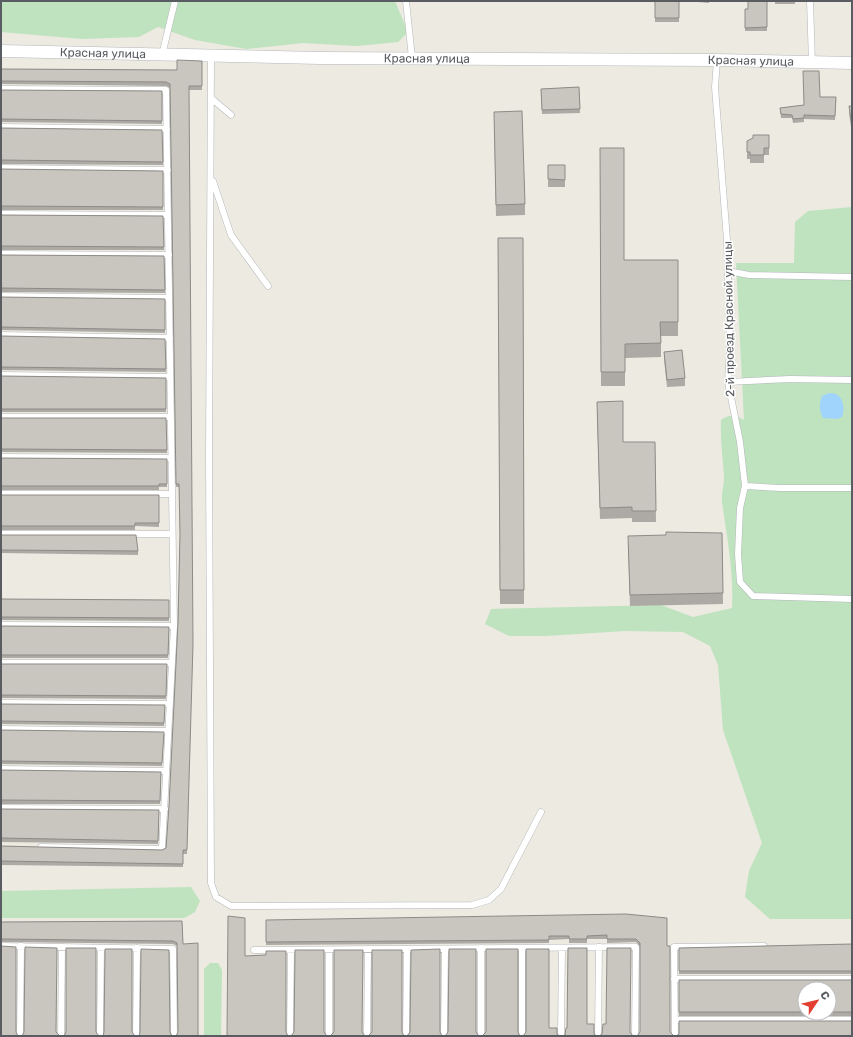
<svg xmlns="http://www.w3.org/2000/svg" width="853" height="1037" font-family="Rubik,sans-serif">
	<rect width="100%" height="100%" fill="#eceae1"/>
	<path fill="#bee3be" d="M 1,1 L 395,1 L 408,32 L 398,42 L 357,46 L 303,43 L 246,49 L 195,40 L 158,27 L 139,37 L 82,39 L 1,32 Z
		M 852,207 L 852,919 L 770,919 L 745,897 L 749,871 L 762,843 L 723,730 L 718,665 L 710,646 L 683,632 L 625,631 L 546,636 L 509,636 L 485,624 L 491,609 L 661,605 L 693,617 L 732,608 C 734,572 727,538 722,502 C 721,494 724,486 724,477 C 723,458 720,440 721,420 C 730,414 736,415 744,420 L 736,263 L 794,263 L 795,222 L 808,211 Z
		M 191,887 L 200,901 L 195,912 L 184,918 L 1,918 L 1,891 Z
		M 210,963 L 218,963 L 222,970 L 221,1036 L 204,1036 L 204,969 Z"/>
	<path fill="#a1d4fc" d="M 829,393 C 842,392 846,406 842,417 L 837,419 L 823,418 C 819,410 819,405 822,396 Z"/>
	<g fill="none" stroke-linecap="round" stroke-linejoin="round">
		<g stroke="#b4b7bb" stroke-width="7">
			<path id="service" d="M 406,1 L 412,58
				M 810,1 L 812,63
				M 162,55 L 175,1
				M 211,59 L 209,456 L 211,883 L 216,897 L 231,906 L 472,905 L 489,900 L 501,889 L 541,812
				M 717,60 L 715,87 L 727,240 L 730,348 L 728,382 L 740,442 L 745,486 L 740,508 L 738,554 L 740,582 L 753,596 L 852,599
				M 1,89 L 166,90 L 174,626 L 162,849 L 41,847
				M 211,98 L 231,115
				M 1,127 L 167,129
				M 1,168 L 168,170
				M 213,181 L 231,235 L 268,286
				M 1,214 L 168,215
				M 1,254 L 169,255
				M 728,271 L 749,275 L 852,277
				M 1,296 L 169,298
				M 1,335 L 170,338
				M 1,375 L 170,377
				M 728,382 L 790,379 L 852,380
				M 1,417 L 171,417
				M 1,457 L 171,458
				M 745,486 L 780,488 L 852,488
				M 1,494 L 172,494
				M 1,534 L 172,534
				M 1,625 L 174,626
				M 1,663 L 172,663
				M 1,703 L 170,704
				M 1,729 L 168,731
				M 1,769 L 166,771
				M 1,808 L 165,809
				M 1,946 L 173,949 L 174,1036
				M 254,950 L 636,947 L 635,1036
				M 674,979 L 852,979
				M 675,1020 L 852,1020
				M 20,1036 L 21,946
				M 61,1036 L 62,947
				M 100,1036 L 101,948
				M 136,1036 L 137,948
				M 290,1036 L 291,950
				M 329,1036 L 329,950
				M 367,1036 L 368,949
				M 406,1036 L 407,949
				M 444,1036 L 445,949
				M 481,1036 L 481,948
				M 522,1036 L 522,948
				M 561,1036 L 562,948
				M 598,1036 L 599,947
				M 675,1036 L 674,947 L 764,946"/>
		</g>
		<g stroke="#b4b7bb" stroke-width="13">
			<g id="minor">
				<path id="s1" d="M 1,51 L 320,58 L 717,60 L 852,63"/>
			</g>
		</g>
		<use href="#service" stroke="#fff" stroke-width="6"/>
		<use href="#minor" stroke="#fff" stroke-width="12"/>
	</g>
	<path fill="#adaaa5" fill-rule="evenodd" d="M 655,1 L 679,1 L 679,22 L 655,22 Z
		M 698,1 L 709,1 L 709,3 L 698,2 Z
		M 767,1 L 767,31 L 745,31 L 745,9 L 748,9 Z
		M 775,1 L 795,1 L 795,4 L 775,4 Z
		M 202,61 L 202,90 L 189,90 L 187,854 L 183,854 L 183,867 L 1,865 L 1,846 L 162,850 L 166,848 L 169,806 L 178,622 L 180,536 L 179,487 L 176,487 L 170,88 L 166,86 L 1,84 L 1,69 L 177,70 Z
		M 579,87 L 580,113 L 542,114 L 541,89 Z
		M 1,90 L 162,91 L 162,124 L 1,122 Z
		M 820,97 L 836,97 L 835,120 L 804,119 L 804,122 L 793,123 L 792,118 L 781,118 L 780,108 L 804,105 Z
		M 849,106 L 852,106 L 852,134 L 849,113 Z
		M 494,122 L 525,204 L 525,215 L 496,216 Z
		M 1,128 L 162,130 L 163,165 L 1,164 Z
		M 769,135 L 769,155 L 764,155 L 764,163 L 750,163 L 750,159 L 747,159 L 747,141 Z
		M 600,148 L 624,260 L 678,260 L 678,336 L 661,336 L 661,357 L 625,358 L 625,386 L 601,386 Z
		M 548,165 L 565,165 L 565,187 L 548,187 Z
		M 1,169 L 163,171 L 163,210 L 1,210 Z
		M 1,215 L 163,216 L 164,250 L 1,250 Z
		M 498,238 L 523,238 L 524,604 L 500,604 Z
		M 1,255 L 164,256 L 165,293 L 1,292 Z
		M 1,297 L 165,299 L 165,333 L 1,330 Z
		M 1,336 L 165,339 L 166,372 L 1,370 Z
		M 664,352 L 685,378 L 685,386 L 667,387 L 664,359 Z
		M 1,376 L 166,378 L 166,412 L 1,412 Z
		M 597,412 L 623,442 L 655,442 L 656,522 L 632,522 L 632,518 L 600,519 Z
		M 1,418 L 166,418 L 167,453 L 1,452 Z
		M 1,458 L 167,459 L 167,487 L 159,487 L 159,490 L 1,490 Z
		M 1,495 L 159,495 L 159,527 L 135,526 L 135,530 L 1,530 Z
		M 722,533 L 723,604 L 630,606 L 628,546 L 666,535 Z
		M 1,535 L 138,551 L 138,555 L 1,553 Z
		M 1,599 L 169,600 L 169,621 L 1,620 Z
		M 1,626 L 169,627 L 168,658 L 1,658 Z
		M 1,664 L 167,664 L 166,699 L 1,698 Z
		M 1,704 L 165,705 L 164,726 L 1,724 Z
		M 1,730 L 164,732 L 162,766 L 1,764 Z
		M 1,770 L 161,772 L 160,804 L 1,804 Z
		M 1,809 L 159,810 L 158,844 L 1,842 Z
		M 667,918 L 640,1032 L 640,947 L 636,942 L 607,943 L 607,939 L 587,939 L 587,943 L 569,943 L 569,939 L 549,940 L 549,943 L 266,945 L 266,920 Z
		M 182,921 L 183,944 L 198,1036 L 177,1036 L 178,1032 L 177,946 L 173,944 L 1,942 L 1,922 Z
		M 852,944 L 852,974 L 679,974 L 679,948 Z
		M 679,980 L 852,980 L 852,1016 L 679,1016 ZM 805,989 L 829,989 L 829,1013 L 805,1013 Z"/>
	<path fill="#c9c6c0" stroke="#8d8b86" d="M 655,1 L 679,1 L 679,18 L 655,18 Z
		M 748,1 L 767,1 L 767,27 L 745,28 L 745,9 L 748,9 Z
		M 177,60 L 202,61 L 202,86 L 189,86 L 193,644 L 187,850 L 183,850 L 183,864 L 1,861 L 1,846 L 162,850 L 166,848 L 169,806 L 178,622 L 180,534 L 179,484 L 176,484 L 170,84 L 166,82 L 1,81 L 1,69 L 177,70 Z
		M 803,71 L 819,71 L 820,97 L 836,97 L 835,116 L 804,115 L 804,118 L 793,119 L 792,115 L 781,114 L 780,108 L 804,105 Z
		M 579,87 L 580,109 L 542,110 L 541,89 Z
		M 1,90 L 162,91 L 162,121 L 1,119 Z
		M 849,106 L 852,106 L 852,126 Z
		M 522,111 L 525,204 L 496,205 L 494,112 Z
		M 1,128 L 162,130 L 163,162 L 1,160 Z
		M 753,135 L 769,135 L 769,148 L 764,148 L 764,155 L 750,155 L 750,152 L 747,152 L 747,141 L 753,138 Z
		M 600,148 L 624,148 L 624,260 L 678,260 L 678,322 L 660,322 L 661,343 L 625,344 L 625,372 L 601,372 Z
		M 548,165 L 565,165 L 565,180 L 548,179 Z
		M 1,169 L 163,171 L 163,207 L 1,206 Z
		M 1,215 L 163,216 L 164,247 L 1,246 Z
		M 498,238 L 523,238 L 524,590 L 500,590 Z
		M 1,255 L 164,256 L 165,290 L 1,288 Z
		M 1,297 L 165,299 L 165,330 L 1,327 Z
		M 1,336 L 165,339 L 166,369 L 1,367 Z
		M 682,350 L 685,378 L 667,380 L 664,352 Z
		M 1,376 L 166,378 L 166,409 L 1,409 Z
		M 623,401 L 623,442 L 655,442 L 656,511 L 632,511 L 632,507 L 600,508 L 597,402 Z
		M 1,418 L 166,418 L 167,450 L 1,449 Z
		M 1,458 L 167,459 L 167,484 L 159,484 L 159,486 L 1,486 Z
		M 1,495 L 159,495 L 159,523 L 135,523 L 135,526 L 1,526 Z
		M 666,532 L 722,533 L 723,593 L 630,595 L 628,536 L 666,535 Z
		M 1,535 L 136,535 L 138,551 L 1,550 Z
		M 1,599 L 169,600 L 169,618 L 1,617 Z
		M 1,626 L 169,627 L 168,655 L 1,655 Z
		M 1,664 L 167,664 L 166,696 L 1,695 Z
		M 1,704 L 165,705 L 164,723 L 1,721 Z
		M 1,730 L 164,732 L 162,763 L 1,761 Z
		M 1,770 L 161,772 L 160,801 L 1,800 Z
		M 1,809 L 159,810 L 158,841 L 1,838 Z
		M 626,914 L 667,918 L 667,946 L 670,946 L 670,1032 L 674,1036 L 637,1036 L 640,1032 L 640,943 L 636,939 L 607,939 L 607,935 L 587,936 L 587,939 L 569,939 L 569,936 L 549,936 L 549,940 L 266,942 L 266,920 Z
		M 228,916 L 245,918 L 245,956 L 266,955 L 266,951 L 286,951 L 286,1032 L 288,1036 L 227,1036 Z
		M 182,921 L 183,944 L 198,943 L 198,1036 L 176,1036 L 178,1032 L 177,943 L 173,941 L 1,939 L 1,922 Z
		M 852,944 L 852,971 L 679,971 L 679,948 Z
		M 1,946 L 16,947 L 16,1032 L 18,1036 L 1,1036 Z
		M 25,947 L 57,948 L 56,1032 L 60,1036 L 22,1036 L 24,1032 Z
		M 66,948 L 96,948 L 96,1032 L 99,1036 L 64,1036 L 66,1032 Z
		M 568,948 L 587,948 L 587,1024 L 594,1024 L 594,1034 L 597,1036 L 563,1036 L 565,1035 L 566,1028 L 567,1028 Z
		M 607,948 L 631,948 L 630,1032 L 633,1036 L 599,1036 L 602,1034 L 603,1024 L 606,1024 Z
		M 105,949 L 132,949 L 132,1032 L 135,1036 L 103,1036 L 104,1032 Z
		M 141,949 L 169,950 L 170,1032 L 172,1036 L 139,1036 L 140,1032 Z
		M 440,949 L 440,1032 L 442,1036 L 407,1036 L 410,1032 L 411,950 Z
		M 449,949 L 476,949 L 476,1032 L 479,1036 L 445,1036 L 448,1032 Z
		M 486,949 L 518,949 L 518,1032 L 520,1036 L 482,1036 L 486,1032 Z
		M 526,949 L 549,949 L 549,1028 L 557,1028 L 557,1034 L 560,1036 L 523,1036 L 526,1032 Z
		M 295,950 L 324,950 L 324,1032 L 327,1036 L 291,1036 L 294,1032 Z
		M 334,950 L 363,950 L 362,1032 L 365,1036 L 330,1036 L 334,1032 Z
		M 372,950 L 402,950 L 402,1032 L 404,1036 L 368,1036 L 372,1032 Z
		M 679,980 L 852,980 L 852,1012 L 829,1012 L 829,989 L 805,989 L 805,1012 L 679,1012 Z
		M 679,1021 L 852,1021 L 852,1036 L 676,1036 L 679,1034 Z"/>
	<g text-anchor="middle" stroke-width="3" stroke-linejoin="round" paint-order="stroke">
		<g font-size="12" fill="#595d61" stroke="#fff">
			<text dy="4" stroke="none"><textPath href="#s1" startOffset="102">Красная улица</textPath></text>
			<text dy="4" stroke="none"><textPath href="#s1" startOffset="426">Красная улица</textPath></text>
			<text dy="4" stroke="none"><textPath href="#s1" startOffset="750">Красная улица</textPath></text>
			<text transform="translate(729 319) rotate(-91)" y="4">2-й проезд Красной улицы</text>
		</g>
	</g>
	<rect width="853" height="1037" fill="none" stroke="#595d61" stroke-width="4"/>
	<g transform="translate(817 1001) rotate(55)"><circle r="19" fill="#ffffff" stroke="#bdbec0"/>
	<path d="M0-3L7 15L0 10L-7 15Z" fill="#e33e30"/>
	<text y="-6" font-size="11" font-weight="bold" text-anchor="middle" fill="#595d61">С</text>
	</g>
</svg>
